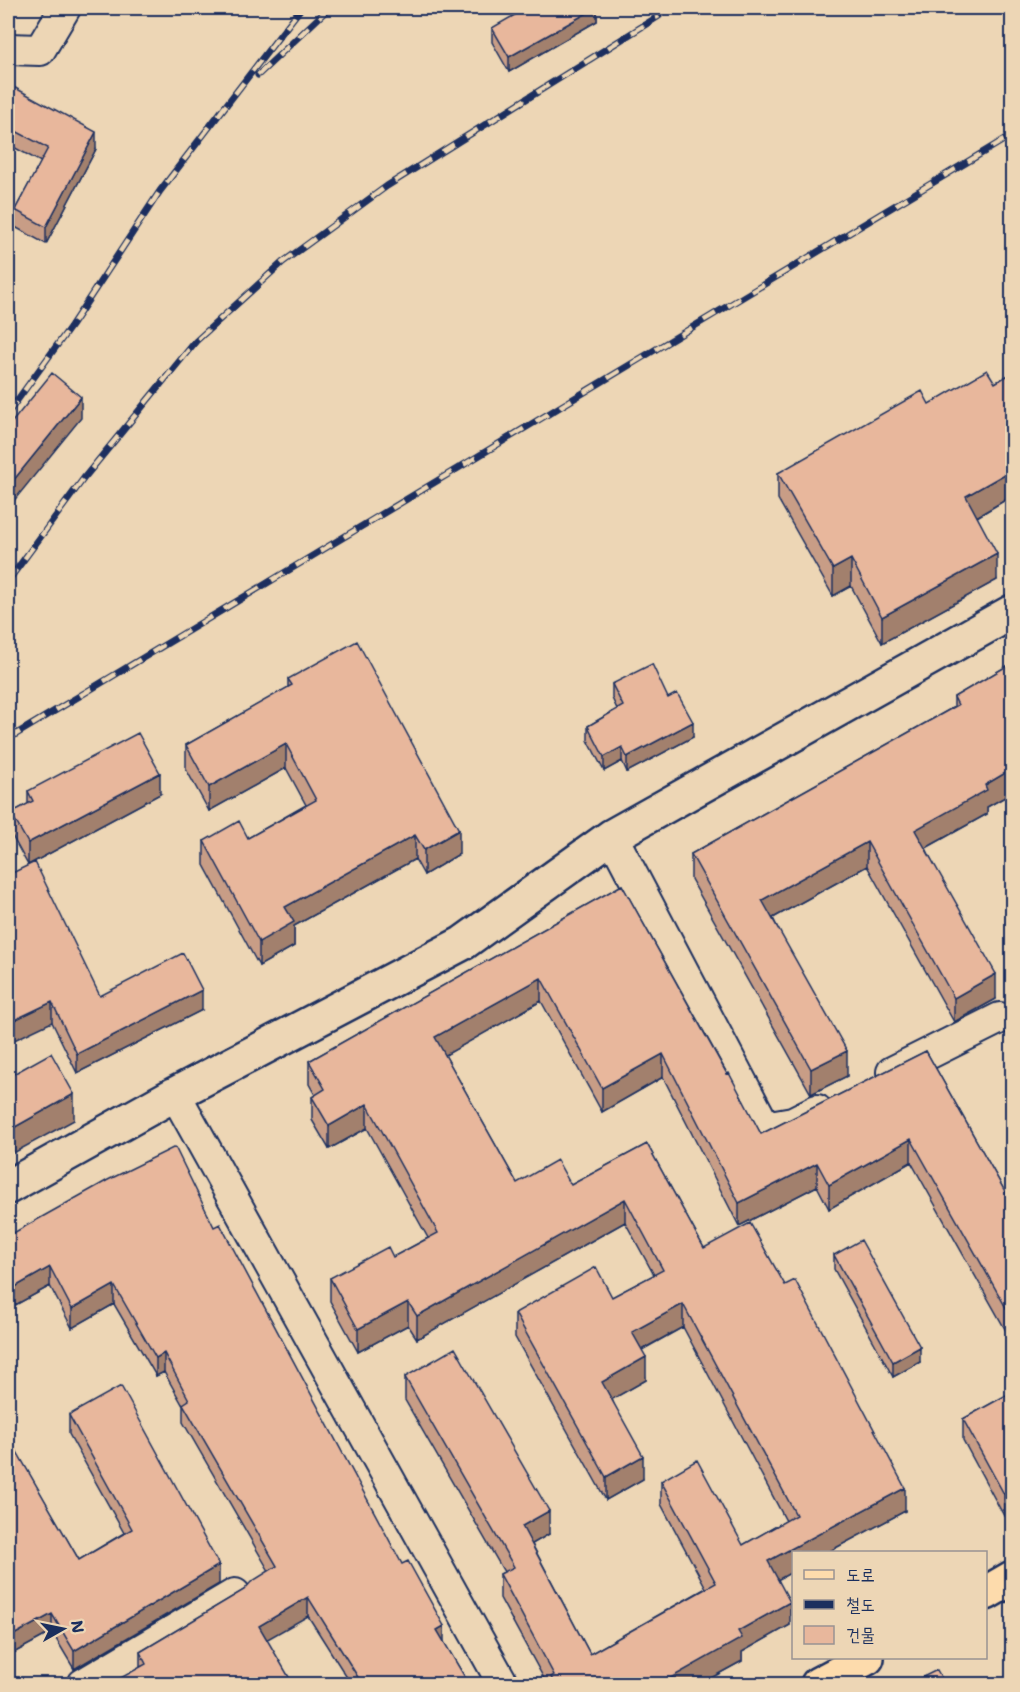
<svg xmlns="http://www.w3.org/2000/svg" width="1020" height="1692" font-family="'Shantell Sans','Poor Story',sans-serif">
	<rect width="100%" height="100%" fill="#edd6b5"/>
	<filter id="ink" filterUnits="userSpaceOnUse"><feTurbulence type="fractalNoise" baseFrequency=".0167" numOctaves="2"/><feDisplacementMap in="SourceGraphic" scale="12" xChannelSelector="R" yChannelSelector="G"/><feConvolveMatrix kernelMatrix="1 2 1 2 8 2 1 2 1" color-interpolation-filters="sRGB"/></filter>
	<g filter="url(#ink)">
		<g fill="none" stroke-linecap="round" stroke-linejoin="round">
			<g stroke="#1b2f5e" stroke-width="34">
				<path id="minor" d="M 8,49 L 40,50 L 65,8
					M 612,836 L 761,1119 L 770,1126 L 793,1122 L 817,1110
					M 892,1072 L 1000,1018
					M 175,1094 L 503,1684
					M 83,1684 L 235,1594"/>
			</g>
			<g stroke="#1b2f5e" stroke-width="38">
				<path id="secondary" d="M 8,1187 L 175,1094 L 463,943 L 612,836 L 1012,612"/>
			</g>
			<g stroke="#1b2f5e" stroke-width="38">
				<path id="primary" d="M 986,1593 L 1012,1578
					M 818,1684 L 867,1658"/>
			</g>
			<use href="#minor" stroke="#edd6b5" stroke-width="30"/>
			<use href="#secondary" stroke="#edd6b5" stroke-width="33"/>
			<use href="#primary" stroke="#fddbac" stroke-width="33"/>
			<g stroke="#1b2f5e" stroke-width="7">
				<path id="rail" d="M 258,75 L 329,8
					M 8,413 L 71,326 L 160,191 L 301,8
					M 8,581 L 84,478 L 196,341 L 283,262 L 387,186 L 659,16
					M 8,739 L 1012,135"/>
			</g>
			<use href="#rail" stroke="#edd6b5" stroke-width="4.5" stroke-dasharray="14" stroke-linecap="butt"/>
		</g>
		<path fill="#c89d86" stroke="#1b2f5e" stroke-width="1.5" d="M 597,8 L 597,21 L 509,72 L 492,42 L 492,28 Z
			M 8,84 L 96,149 L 46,244 L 15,227 L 15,210 L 41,162 L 8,144 Z
			M 1012,373 L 1012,496 L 977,517 L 997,580 L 882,643 L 851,586 L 833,596 L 778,499 L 778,473 L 929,404 L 995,383 Z
			M 1012,663 L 1012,793 L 987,807 L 987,814 L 926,848 L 996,999 L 954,1022 L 867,866 L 773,918 L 847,1076 L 811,1094 L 691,879 L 691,854 L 954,707 L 954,697 Z
			M 288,679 L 459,854 L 424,875 L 415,859 L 294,926 L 294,946 L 259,966 L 204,865 L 204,841 L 248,838 L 306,805 L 286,768 L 209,811 L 186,769 L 186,745 L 288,688 Z
			M 612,684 L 668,698 L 693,737 L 627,772 L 622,761 L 604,771 L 588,740 L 588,726 L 617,709 L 612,698 Z
			M 28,791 L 160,794 L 28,865 L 11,834 L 11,813 L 28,804 Z
			M 8,875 L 100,996 L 202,1010 L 77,1073 L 52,1022 Z
			M 622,885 L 761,1134 L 926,1051 L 1012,1204 L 1009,1336 L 911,1162 L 829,1209 L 817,1186 L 739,1226 L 663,1077 L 602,1112 L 541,1001 L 445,1055 L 517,1183 L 571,1185 L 647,1144 L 704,1248 L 905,1511 L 828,1552 L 794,1552 L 794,1571 L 778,1579 L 790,1625 L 742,1652 L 742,1661 L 700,1684 L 547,1684 L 500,1598 L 500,1574 L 504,1572 L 405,1400 L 405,1377 L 549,1534 L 532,1544 L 590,1654 L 706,1588 L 661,1504 L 661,1481 L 743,1545 L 786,1521 L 683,1327 L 642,1350 L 646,1380 L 612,1399 L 643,1479 L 606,1500 L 515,1337 L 515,1313 L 612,1297 L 654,1275 L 625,1222 L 417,1339 L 408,1325 L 358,1352 L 330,1301 L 330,1278 L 393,1257 L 428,1238 L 367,1128 L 329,1149 L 312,1120 L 312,1097 L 315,1095 L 309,1084 L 309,1061 Z
			M 214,1227 L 444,1643 L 469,1684 L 351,1684 L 308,1616 L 140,1667 L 140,1652 L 244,1590 L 269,1571 L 183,1422 L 183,1406 L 164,1372 L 156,1376 L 114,1304 L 72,1328 L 50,1286 L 8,1309 L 8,1236 Z
			M 834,1255 L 920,1362 L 893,1377 L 834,1269 Z
			M 1012,1392 L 1012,1511 L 1004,1516 L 963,1440 L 963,1419 Z
			M 69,1415 L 219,1584 L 74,1669 L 52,1632 L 8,1656 L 8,1430 L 10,1441 L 79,1560 L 124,1533 L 69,1434 Z"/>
		<path fill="#a2806d" stroke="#1b2f5e" stroke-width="1.5" d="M 596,8 L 597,8 L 597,21 L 509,72 L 509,57 Z
			M 96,132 L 96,149 L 46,244 L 46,227 Z
			M 12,232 L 12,248 L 8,257 L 8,241 Z
			M 81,397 L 81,418 L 8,508 L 8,487 Z
			M 1012,470 L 1012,496 L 966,523 L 966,496 Z
			M 997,554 L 997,580 L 882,643 L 882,617 Z
			M 851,559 L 851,586 L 833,596 L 833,569 Z
			M 693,722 L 693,737 L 627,772 L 627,757 Z
			M 286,744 L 286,768 L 209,811 L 209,787 Z
			M 622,747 L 622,761 L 604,771 L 604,757 Z
			M 1012,769 L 1012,793 L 987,807 L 987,814 L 915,854 L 915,830 L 985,785 Z
			M 160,773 L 160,794 L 28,865 L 28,843 Z
			M 459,830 L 459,854 L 424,875 L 424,850 Z
			M 415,835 L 415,859 L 294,926 L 294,946 L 259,966 L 259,942 L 285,907 Z
			M 867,842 L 867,866 L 762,924 L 762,900 Z
			M 996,974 L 996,999 L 954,1022 L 954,998 Z
			M 541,978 L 541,1001 L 435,1061 L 435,1037 Z
			M 202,990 L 202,1010 L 77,1073 L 77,1054 Z
			M 52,1002 L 52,1022 L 8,1043 L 8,1023 Z
			M 847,1051 L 847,1076 L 811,1094 L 811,1069 Z
			M 663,1054 L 663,1077 L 602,1112 L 602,1088 Z
			M 74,1094 L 74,1120 L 8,1156 L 8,1131 Z
			M 367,1104 L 367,1128 L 329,1149 L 329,1126 Z
			M 911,1139 L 911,1162 L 829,1209 L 829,1185 Z
			M 817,1163 L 817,1186 L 739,1226 L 739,1203 Z
			M 625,1199 L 625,1222 L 417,1339 L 417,1316 Z
			M 50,1267 L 50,1286 L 8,1309 L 8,1291 Z
			M 114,1285 L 114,1304 L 72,1328 L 72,1309 Z
			M 408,1302 L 408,1325 L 358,1352 L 358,1329 Z
			M 683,1304 L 683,1327 L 632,1355 L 632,1332 Z
			M 1012,1311 L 1012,1334 L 1009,1336 L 1009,1313 Z
			M 920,1347 L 920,1362 L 893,1377 L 893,1362 Z
			M 164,1353 L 164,1372 L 156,1376 L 156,1358 Z
			M 646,1357 L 646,1380 L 602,1405 L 602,1382 Z
			M 643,1456 L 643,1479 L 606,1500 L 606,1477 Z
			M 905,1488 L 905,1511 L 828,1552 L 794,1552 L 794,1571 L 768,1585 L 768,1561 Z
			M 1012,1490 L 1012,1511 L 1004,1516 L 1004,1494 Z
			M 549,1511 L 549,1534 L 522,1550 L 522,1526 Z
			M 219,1565 L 219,1584 L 74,1669 L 74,1651 Z
			M 308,1597 L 308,1616 L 259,1644 L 259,1626 Z
			M 790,1602 L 790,1625 L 742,1652 L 742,1661 L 700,1684 L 660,1684 L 738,1631 Z
			M 52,1614 L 52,1632 L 8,1656 L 8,1638 Z
			M 444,1626 L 444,1645 L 437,1630 Z"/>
		<path fill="#e8b79c" stroke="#1b2f5e" stroke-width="1.5" d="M 527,8 L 596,8 L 509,57 L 492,28 Z
			M 8,84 L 96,132 L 46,227 L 15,210 L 48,148 L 8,127 Z
			M 8,230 L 12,232 L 8,241 Z
			M 987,370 L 995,383 L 1012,373 L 1012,470 L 966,496 L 997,554 L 882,617 L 851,559 L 833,569 L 778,473 L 922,391 L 929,404 Z
			M 52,373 L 81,397 L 8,487 L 8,427 Z
			M 357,641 L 459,830 L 424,850 L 415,835 L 285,907 L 294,922 L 259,942 L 204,841 L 239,821 L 248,838 L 316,800 L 286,744 L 209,787 L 186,745 L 292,685 L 288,679 Z
			M 1012,663 L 1012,769 L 985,785 L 987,790 L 915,830 L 996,974 L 954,998 L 867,842 L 762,900 L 847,1051 L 811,1069 L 691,854 L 958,705 L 954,697 Z
			M 652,664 L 668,698 L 677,693 L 693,722 L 627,757 L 622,747 L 604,757 L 588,726 L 623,706 L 612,684 Z
			M 138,733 L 160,773 L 28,843 L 11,813 L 33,801 L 28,791 Z
			M 35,862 L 100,996 L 183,953 L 202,990 L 77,1054 L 52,1002 L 8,1023 L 8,875 Z
			M 622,885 L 727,1074 L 729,1073 L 761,1134 L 926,1051 L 1012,1204 L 1012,1311 L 1009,1313 L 911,1139 L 829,1185 L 817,1163 L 739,1203 L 663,1054 L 602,1088 L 541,978 L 435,1037 L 517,1183 L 557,1160 L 571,1185 L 647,1144 L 704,1248 L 750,1223 L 785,1285 L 795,1280 L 905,1488 L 768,1561 L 790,1602 L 738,1631 L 742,1638 L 660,1684 L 555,1684 L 551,1677 L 554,1675 L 500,1574 L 514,1567 L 405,1377 L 455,1348 L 549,1511 L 522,1526 L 590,1654 L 716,1583 L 661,1481 L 697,1460 L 743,1545 L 796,1515 L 683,1304 L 632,1332 L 646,1357 L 602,1382 L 643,1456 L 606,1477 L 515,1313 L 596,1267 L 612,1297 L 663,1270 L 625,1199 L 417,1316 L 408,1302 L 358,1329 L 330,1278 L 388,1247 L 393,1257 L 438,1233 L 367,1104 L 329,1126 L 312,1097 L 325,1089 L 309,1061 Z
			M 51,1053 L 74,1094 L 8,1131 L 8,1077 Z
			M 175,1147 L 214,1227 L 220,1224 L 402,1564 L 408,1561 L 444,1626 L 437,1630 L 469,1684 L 362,1684 L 356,1674 L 308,1597 L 259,1626 L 293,1684 L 110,1684 L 146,1664 L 140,1652 L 244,1590 L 251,1582 L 277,1566 L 183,1404 L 189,1400 L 164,1353 L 156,1358 L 114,1285 L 72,1309 L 50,1267 L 8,1291 L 8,1236 L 108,1180 Z
			M 861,1240 L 920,1347 L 893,1362 L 834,1255 Z
			M 121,1386 L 219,1565 L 74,1651 L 52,1614 L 8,1638 L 8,1430 L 10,1435 L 8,1436 L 79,1560 L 132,1529 L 69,1415 Z
			M 1012,1392 L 1012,1490 L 1004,1494 L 963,1419 Z
			M 937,1670 L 945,1684 L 909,1684 Z
			M 1010,1681 L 1012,1684 L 1002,1684 Z"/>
	</g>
	<rect width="1020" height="1692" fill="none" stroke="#edd6b5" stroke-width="30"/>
	<rect x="15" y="15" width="990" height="1662" fill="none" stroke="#1b2f5e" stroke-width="2" filter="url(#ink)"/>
	<rect x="792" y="1551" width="195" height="108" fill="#edd6b5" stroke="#999392" stroke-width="1.5"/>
	<rect x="804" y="1570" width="30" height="9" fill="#fddbac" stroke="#999392" stroke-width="1.5"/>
	<text x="846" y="1581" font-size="18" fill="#1b2f5e">도로</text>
	<rect x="804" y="1600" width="30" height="9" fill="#1b2f5e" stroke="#999392" stroke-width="1.5"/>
	<text x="846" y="1611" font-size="18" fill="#1b2f5e">철도</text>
	<rect x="804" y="1626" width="30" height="18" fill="#e8b79c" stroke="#999392" stroke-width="1.5"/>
	<text x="846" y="1641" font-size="18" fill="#1b2f5e">건물</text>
	<g transform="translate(63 1629) rotate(81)" stroke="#edd6b5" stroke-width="4.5" paint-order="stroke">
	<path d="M0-4.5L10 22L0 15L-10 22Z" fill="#1b2f5e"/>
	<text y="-9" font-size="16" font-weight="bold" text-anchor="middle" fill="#1b2f5e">N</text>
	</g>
</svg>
